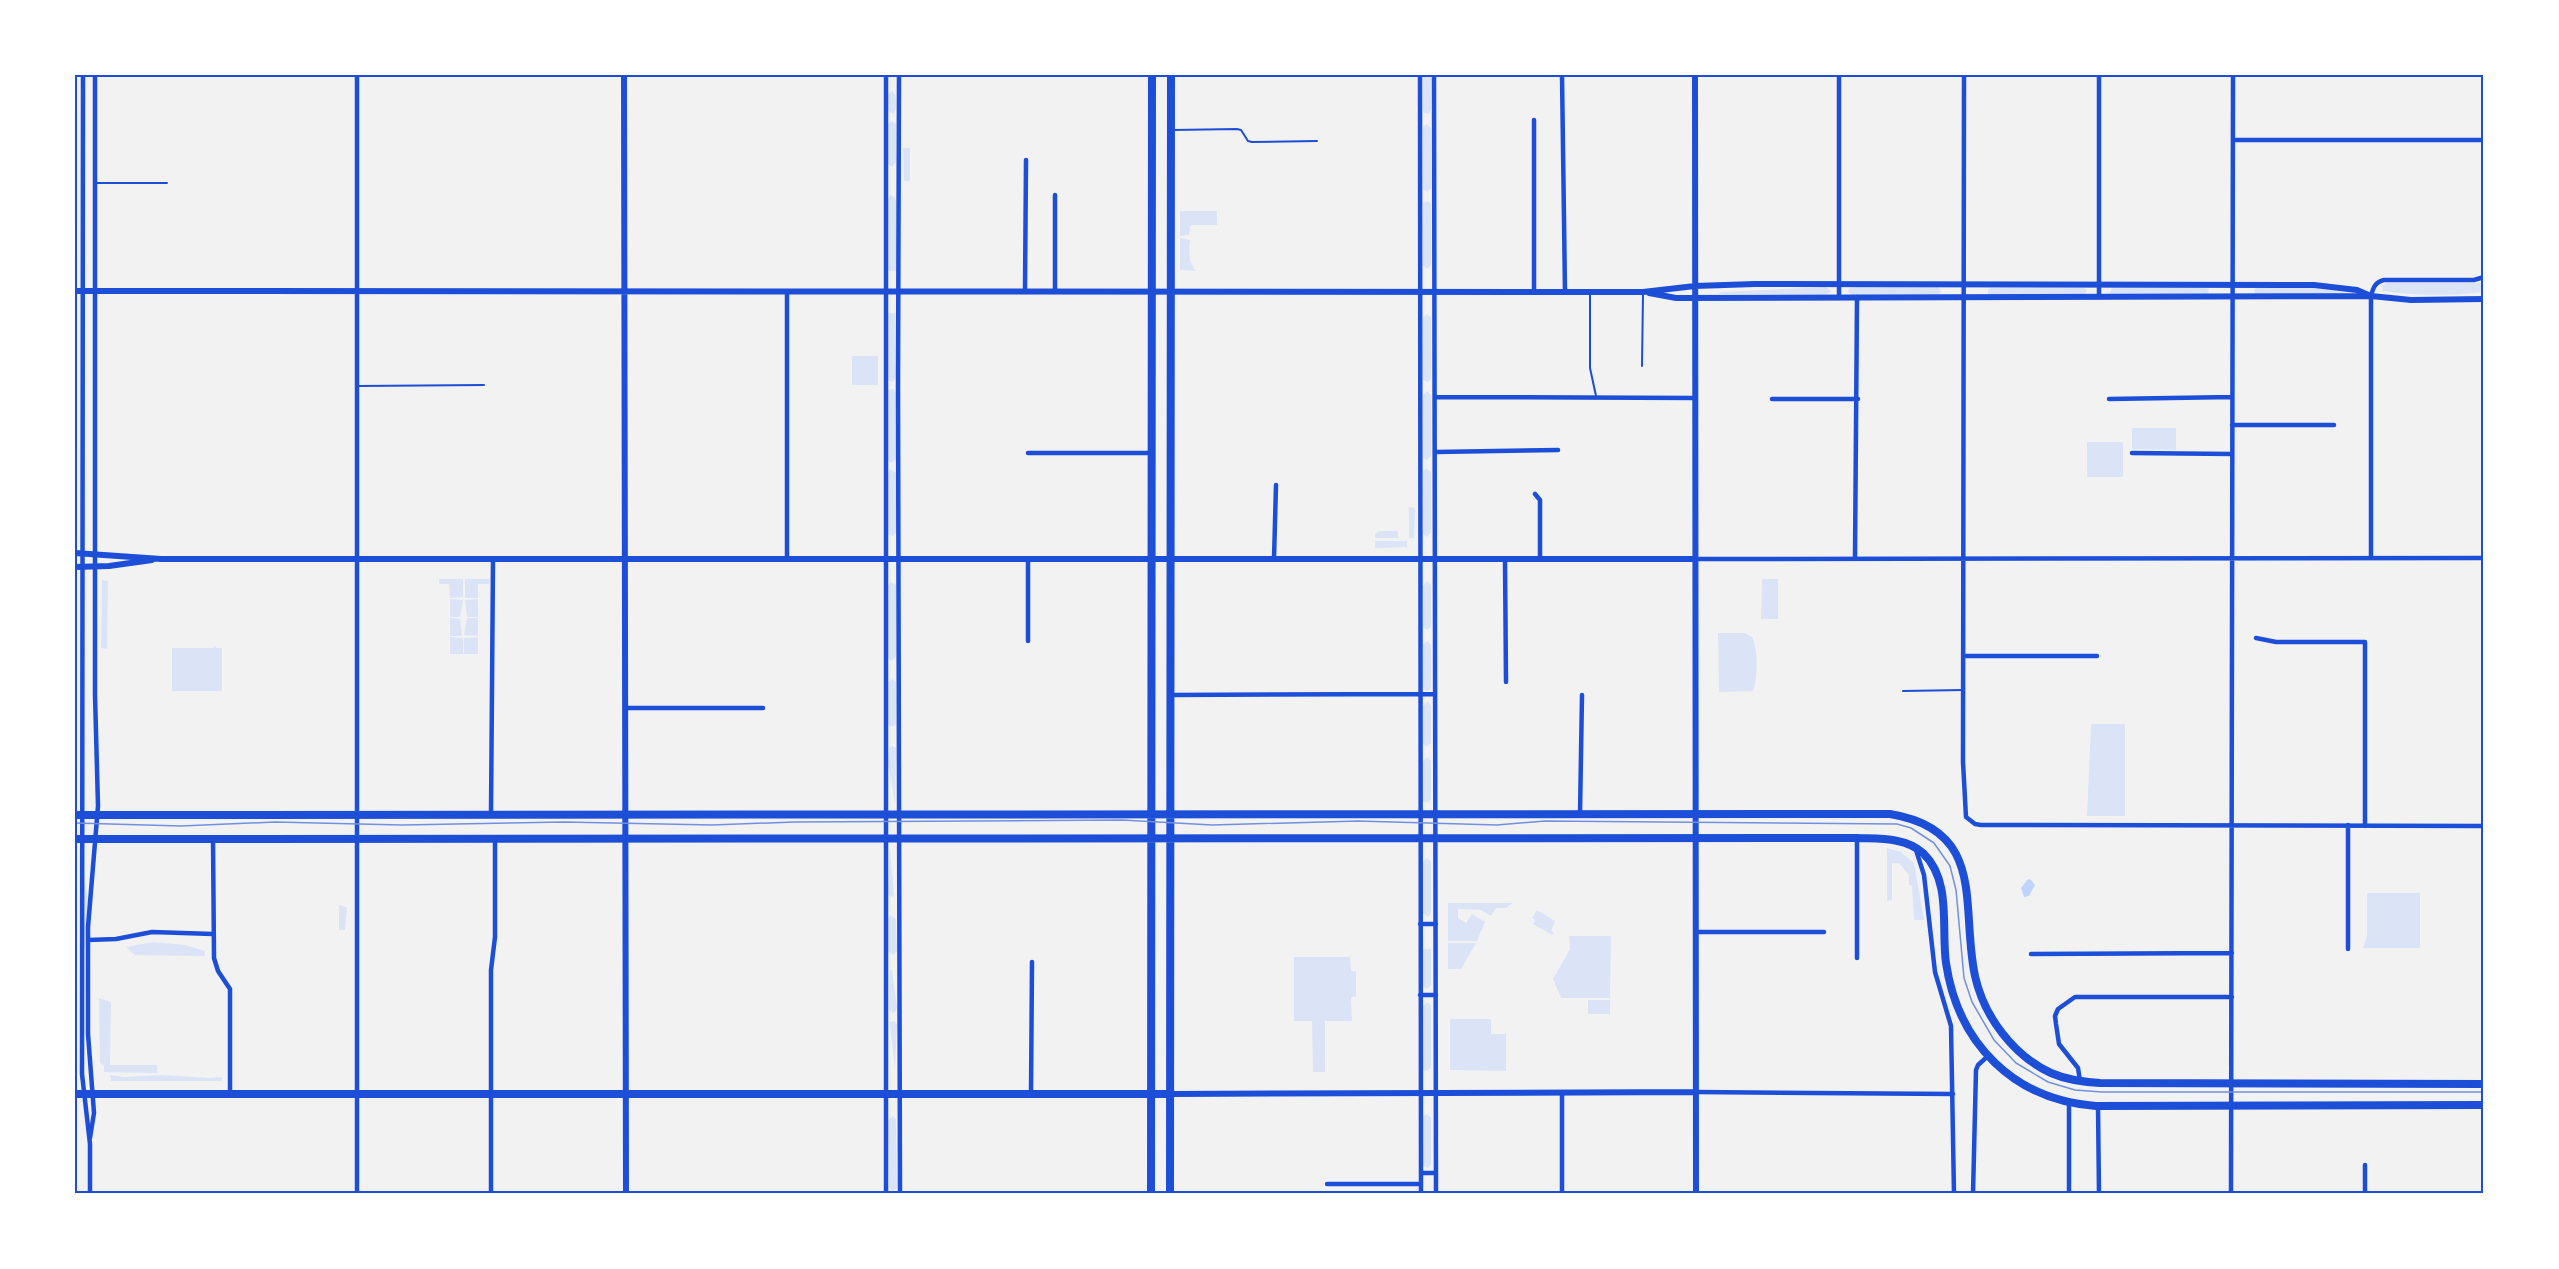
<svg xmlns="http://www.w3.org/2000/svg" width="2559" height="1269" font-family="Jost,sans-serif">
	<rect width="100%" height="100%" fill="#f2f2f2"/>
	<path fill="#dbe4f7" d="M 1423,75 L 1431,75 L 1431,110 L 1429,114 L 1424,113 L 1423,110 Z
		M 892,91 C 898,95 897,110 893,114 L 888,111 L 888,94 Z
		M 891,121 L 896,124 L 896,162 L 892,167 L 888,164 L 888,124 Z
		M 1427,124 L 1431,128 L 1431,188 L 1427,192 L 1423,189 L 1423,127 Z
		M 903,148 L 910,148 L 910,181 L 904,181 Z
		M 891,195 L 896,200 L 896,271 L 888,271 L 888,198 Z
		M 1428,201 L 1431,204 L 1431,265 L 1427,269 L 1423,265 L 1423,203 Z
		M 1180,211 L 1217,211 L 1217,225 L 1191,225 L 1189,235 L 1180,236 Z
		M 1180,238 L 1190,240 C 1189,251 1188,262 1196,271 L 1180,270 Z
		M 2387,283 L 2484,283 L 2484,292 C 2451,296 2417,296 2383,291 L 2382,285 Z
		M 1826,287 L 1831,291 L 1827,295 L 1719,294 L 1720,292 Z
		M 1851,287 L 1938,287 L 1941,291 L 1939,295 L 1851,295 L 1848,291 Z
		M 2112,287 L 2206,288 L 2209,289 L 2208,294 L 2110,294 Z
		M 1991,288 L 2084,288 L 2087,290 L 2084,295 L 1988,295 L 1988,289 Z
		M 2256,288 L 2314,288 L 2356,294 L 2255,294 L 2254,290 Z
		M 888,313 L 895,313 L 896,378 L 892,382 L 888,380 Z
		M 1427,314 L 1431,317 L 1431,379 L 1428,382 L 1423,380 L 1423,318 Z
		M 852,356 L 878,356 L 878,385 L 852,385 Z
		M 893,389 L 896,393 L 896,459 L 891,463 L 888,461 L 888,390 Z
		M 1427,391 L 1431,395 L 1431,456 L 1427,460 L 1423,457 L 1423,395 Z
		M 2132,428 L 2176,428 L 2176,450 L 2132,449 Z
		M 2087,442 L 2123,442 L 2123,477 L 2087,477 Z
		M 1426,468 L 1431,472 L 1431,532 L 1427,537 L 1423,534 L 1423,472 Z
		M 890,469 L 896,473 L 896,533 L 893,536 L 888,535 L 888,473 Z
		M 1409,507 L 1415,508 L 1414,538 L 1409,538 Z
		M 1379,531 L 1398,531 L 1398,538 L 1375,538 L 1375,534 Z
		M 1375,541 L 1407,541 L 1407,547 L 1375,548 Z
		M 439,579 L 463,579 L 463,597 L 450,598 L 449,584 L 439,584 Z
		M 465,579 L 489,579 L 489,584 L 478,584 L 478,598 L 465,598 Z
		M 1762,579 L 1778,579 L 1778,619 L 1761,619 Z
		M 102,580 L 108,581 L 107,649 L 101,648 Z
		M 1427,581 L 1431,585 L 1431,627 L 1427,630 L 1423,627 L 1423,586 Z
		M 891,582 L 896,585 L 896,657 L 891,661 L 888,658 L 888,585 Z
		M 450,599 L 463,600 L 460,617 L 450,617 Z
		M 478,599 L 478,617 L 467,617 L 465,600 Z
		M 450,618 L 460,619 L 462,636 L 450,636 Z
		M 467,618 L 478,618 L 478,636 L 464,635 Z
		M 1718,633 L 1745,633 L 1752,637 C 1758,649 1758,678 1753,691 L 1719,692 Z
		M 450,637 L 463,638 L 463,654 L 450,654 Z
		M 478,637 L 478,654 L 464,654 L 464,638 Z
		M 1428,641 L 1431,645 L 1431,686 L 1430,690 L 1426,691 L 1423,687 L 1423,644 Z
		M 215,645 L 216,648 L 222,648 L 222,691 L 172,691 L 172,648 L 213,648 Z
		M 893,679 L 896,682 L 896,724 L 891,727 L 888,724 L 888,682 Z
		M 1428,701 L 1431,706 L 1431,743 L 1427,747 L 1423,744 L 1423,706 Z
		M 2091,724 L 2125,724 L 2125,816 L 2087,816 Z
		M 892,746 L 896,748 L 895,804 L 888,764 L 889,749 Z
		M 1428,757 L 1431,761 L 1431,799 L 1428,803 L 1423,801 L 1423,761 Z
		M 1887,848 L 1901,852 L 1914,863 L 1924,920 L 1914,920 L 1912,886 L 1909,885 L 1909,875 L 1899,863 L 1892,863 L 1892,900 L 1887,901 Z
		M 890,849 L 894,895 L 892,897 L 888,895 Z
		M 1427,858 L 1431,861 L 1431,913 L 1428,917 L 1423,913 L 1423,862 Z
		M 84,878 L 88,901 L 85,948 L 84,948 Z
		M 2367,893 L 2420,893 L 2420,948 L 2363,948 L 2367,936 Z
		M 1448,903 L 1513,903 L 1506,908 L 1496,908 L 1491,916 L 1481,910 L 1458,909 L 1458,918 L 1466,923 L 1472,914 L 1485,922 L 1477,941 L 1448,941 Z
		M 339,905 L 347,907 L 345,930 L 339,930 Z
		M 1537,910 L 1555,921 L 1551,931 L 1554,932 L 1552,935 L 1533,924 L 1535,920 L 1532,918 Z
		M 891,915 L 896,919 L 897,951 L 893,955 L 888,951 L 888,918 Z
		M 1569,936 L 1611,936 L 1610,998 L 1561,998 L 1553,979 L 1570,949 Z
		M 153,942 L 185,945 L 205,951 L 205,956 L 135,955 L 126,947 Z
		M 1448,943 L 1476,943 L 1461,969 L 1448,969 Z
		M 1423,949 L 1431,949 L 1431,985 L 1427,989 L 1423,986 Z
		M 1294,957 L 1350,957 L 1351,971 L 1356,971 L 1356,997 L 1351,997 L 1352,1021 L 1325,1021 L 1325,1072 L 1313,1072 L 1312,1021 L 1294,1021 Z
		M 890,969 L 892,970 L 897,1007 L 896,1011 L 893,1013 L 889,1010 Z
		M 99,998 L 111,1002 L 110,1065 L 157,1065 L 157,1073 L 104,1072 L 104,1065 L 100,1063 Z
		M 1588,1000 L 1610,1000 L 1610,1014 L 1588,1014 Z
		M 1428,1002 L 1431,1005 L 1431,1068 L 1426,1071 L 1423,1069 L 1423,1006 Z
		M 1450,1019 L 1491,1019 L 1491,1034 L 1506,1034 L 1506,1071 L 1450,1070 Z
		M 894,1021 L 897,1024 L 895,1070 L 890,1025 L 890,1022 Z
		M 110,1075 L 124,1077 L 162,1075 L 210,1078 L 222,1077 L 222,1081 L 111,1081 Z
		M 1426,1114 L 1431,1117 L 1431,1165 L 1427,1168 L 1423,1165 L 1423,1117 Z
		M 892,1116 L 896,1119 L 897,1188 L 893,1192 L 889,1187 L 888,1121 Z"/>
	<path fill="#bfd3fe" d="M 2028,879 L 2031,880 L 2035,885 L 2029,896 L 2024,897 L 2021,888 Z"/>
	<g fill="none" stroke-linecap="round" stroke-linejoin="round">
		<path stroke="#1d4ed8" stroke-width="2" d="M 1173,130 L 1237,129 L 1241,130 L 1248,141 L 1252,142 L 1317,141
			M 95,183 L 167,183
			M 1590,295 L 1590,368 L 1596,396
			M 1642,366 L 1643,294
			M 358,386 L 484,385
			M 1903,691 L 1963,690"/>
		<path stroke="#1d4ed8" stroke-width="4.5" d="M 83,75 L 82,1074 L 90,1144 L 90,1194
			M 357,75 L 357,1194
			M 886,75 L 886,1194
			M 899,75 L 898,386 L 900,1194
			M 1420,75 L 1421,1194
			M 1434,75 L 1436,1194
			M 1562,75 L 1565,292
			M 1964,75 L 1963,762 L 1966,817 L 1975,824 L 1981,825 L 2484,826
			M 2099,75 L 2099,297
			M 2233,140 L 2484,140
			M 1055,195 L 1055,292
			M 1025,292 L 1026,160
			M 1534,292 L 1534,120
			M 1839,297 L 1839,75
			M 1435,397 L 1695,398
			M 1772,399 L 1858,399
			M 2109,399 L 2232,397
			M 2232,425 L 2334,425
			M 1435,452 L 1558,450
			M 1028,453 L 1151,453
			M 2132,453 L 2232,454
			M 1535,494 L 1540,500 L 1540,559
			M 2371,558 L 2371,296 C 2373,288 2375,282 2384,280 L 2474,280 L 2484,277
			M 787,559 L 787,292
			M 1274,559 L 1276,485
			M 1505,559 L 1506,682
			M 1695,559 L 2484,558
			M 1855,559 L 1857,297
			M 2256,638 L 2276,642 L 2365,642 L 2365,826
			M 1028,641 L 1028,559
			M 1963,656 L 2097,656
			M 1170,695 L 1435,694
			M 625,708 L 763,708
			M 1580,814 L 1582,695
			M 491,815 L 493,559
			M 2348,825 L 2348,949
			M 213,838 L 214,958 L 218,971 L 230,989 L 230,1094
			M 1857,838 L 1857,958
			M 1916,850 L 1924,875 L 1935,972 L 1951,1026 L 1954,1194
			M 1420,924 L 1436,924
			M 1696,932 L 1824,932
			M 88,940 L 116,939 L 152,932 L 213,934
			M 2031,954 L 2232,953
			M 1420,995 L 1436,995
			M 2080,1081 L 2078,1068 L 2059,1044 L 2056,1024 L 2055,1016 L 2058,1009 L 2075,997 L 2232,997
			M 1562,1092 L 1562,1194
			M 1696,1092 L 1953,1094
			M 1031,1094 L 1032,962
			M 2098,1106 L 2099,1194
			M 90,1138 L 94,1113 L 88,1034 L 88,927 L 98,806 L 95,695 L 95,75
			M 2365,1165 L 2365,1194
			M 1421,1173 L 1436,1173
			M 1327,1184 L 1421,1184
			M 491,1194 L 491,970 L 495,937 L 495,838
			M 1973,1194 L 1976,1070 L 1978,1065 L 1988,1056
			M 2069,1194 L 2069,1103
			M 2231,1194 L 2233,75"/>
		<path stroke="#1d4ed8" stroke-width="6" d="M 624,75 L 626,1194
			M 1695,75 L 1696,1194
			M 75,291 L 1614,292 L 1643,292 L 1695,286 L 1755,284 L 2314,285 L 2357,290 L 2371,296
			M 1649,293 L 1676,298 L 2371,296 L 2411,300 L 2484,299
			M 75,553 L 161,559 L 1695,559
			M 75,567 L 109,566 L 152,560
			M 1171,1094 L 1696,1092"/>
		<path stroke="#1d4ed8" stroke-width="8" d="M 75,815 L 1890,814 C 1988,830 1960,907 1975,976 C 1984,1017 2014,1056 2051,1073 C 2067,1080 2084,1082 2100,1083 L 2484,1084
			M 75,839 L 1857,838 C 1879,839 1905,837 1923,853 C 1952,881 1941,928 1946,963 C 1958,1044 2014,1100 2096,1106 L 2484,1105
			M 75,1094 L 1171,1094
			M 1151,1194 L 1152,75
			M 1170,1194 L 1171,75"/>
		<path stroke="#7290e2" stroke-width="1.5" d="M 75,823 L 181,826 L 275,822 L 402,825 L 564,822 L 712,825 L 794,822 L 1122,820 L 1212,825 L 1358,821 L 1497,825 L 1545,821 L 1897,824 L 1911,828 L 1934,843 L 1950,866 L 1956,890 L 1964,978 L 1972,1002 L 1994,1040 L 2016,1063 L 2048,1082 L 2075,1090 L 2102,1092 L 2484,1092"/>
	</g>
	<rect width="2559" height="1269" fill="none" stroke="#ffffff" stroke-width="153"/>
	<rect x="76" y="76" width="2406" height="1116" fill="none" stroke="#1d4ed8" stroke-width="2"/>
</svg>
